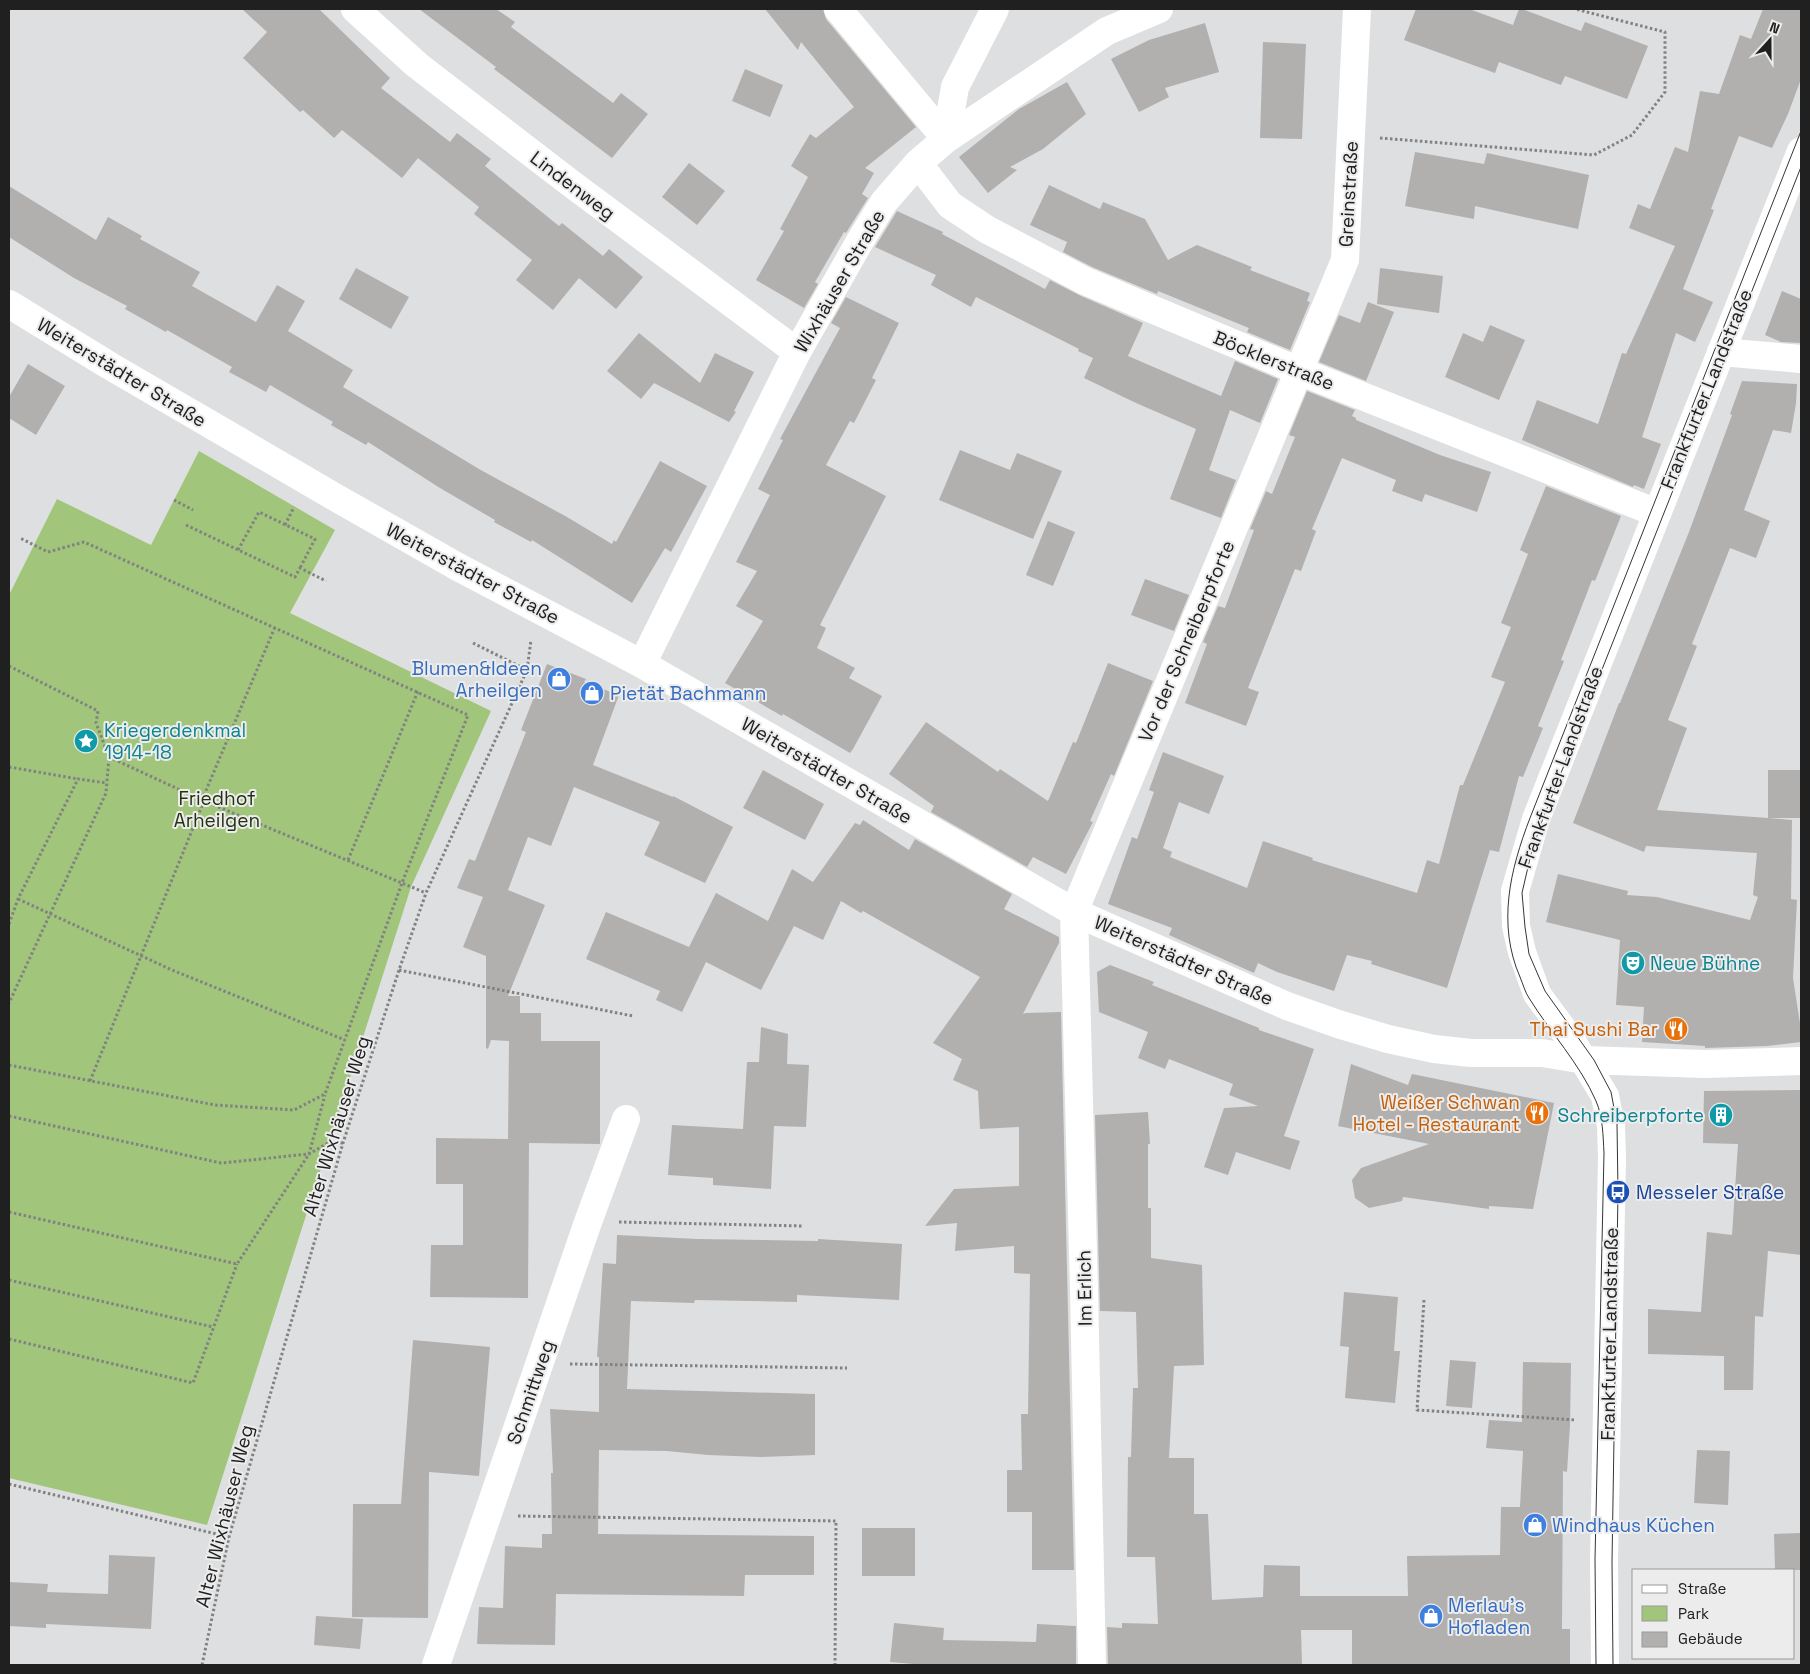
<svg xmlns="http://www.w3.org/2000/svg" width="1810" height="1674" font-family="'Space Grotesk',sans-serif">
	<rect width="100%" height="100%" fill="#dedfe0"/>
	<path fill="#a1c57a" d="M 199,451 L 335,530 L 290,613 L 491,711 L 411,887 L 207,1525 L 9,1478 L 9,595 L 57,499 L 151,545 Z"/>
	<path fill="#b1b0af" d="M 242,9 L 319,9 L 390,78 L 381,88 L 450,142 L 457,133 L 491,159 L 485,166 L 559,226 L 562,223 L 603,256 L 609,249 L 643,277 L 616,309 L 579,278 L 553,310 L 516,280 L 532,260 L 474,214 L 479,207 L 418,158 L 402,178 L 342,130 L 334,138 L 303,110 L 300,112 L 243,58 L 267,32 Z
		M 419,9 L 496,9 L 515,22 L 511,27 L 613,103 L 621,93 L 648,114 L 612,158 L 494,69 L 496,67 Z
		M 765,9 L 823,9 L 826,19 L 916,127 L 865,168 L 874,173 L 862,194 L 868,198 L 846,233 L 844,232 L 815,282 L 818,284 L 804,308 L 756,280 L 784,231 L 780,229 L 808,177 L 791,166 L 810,134 L 816,138 L 854,107 L 801,42 L 798,50 Z
		M 1416,9 L 1469,9 L 1513,25 L 1519,9 L 1522,9 L 1581,31 L 1585,22 L 1648,46 L 1627,99 L 1565,76 L 1561,85 L 1499,62 L 1495,73 L 1404,40 Z
		M 1763,9 L 1801,9 L 1801,79 L 1788,114 L 1772,148 L 1739,136 L 1711,209 L 1714,210 L 1683,289 L 1713,302 L 1695,342 L 1676,333 L 1642,437 L 1661,444 L 1644,489 L 1634,485 L 1633,487 L 1522,440 L 1537,400 L 1598,424 L 1622,353 L 1626,354 L 1675,246 L 1629,228 L 1638,204 L 1650,209 L 1675,147 L 1688,152 L 1700,91 L 1719,94 L 1740,35 L 1751,39 Z
		M 1205,23 L 1219,72 L 1165,88 L 1169,97 L 1139,112 L 1111,59 L 1149,40 Z
		M 1263,42 L 1306,44 L 1302,139 L 1260,138 Z
		M 745,69 L 783,85 L 770,117 L 732,101 Z
		M 1067,82 L 1086,114 L 1043,149 L 1010,167 L 1017,170 L 988,193 L 959,157 L 1019,109 Z
		M 1415,152 L 1484,164 L 1487,153 L 1589,175 L 1578,229 L 1475,206 L 1474,219 L 1405,206 Z
		M 689,163 L 725,191 L 697,225 L 662,197 Z
		M 1049,185 L 1100,209 L 1103,202 L 1145,219 L 1168,260 L 1197,245 L 1252,267 L 1250,270 L 1310,293 L 1307,301 L 1310,302 L 1290,350 L 1247,332 L 1249,328 L 1158,291 L 1157,294 L 1092,267 L 1063,252 L 1067,242 L 1030,225 Z
		M 9,186 L 96,240 L 108,217 L 142,236 L 140,239 L 200,272 L 192,286 L 256,322 L 277,285 L 305,301 L 288,331 L 353,370 L 343,387 L 479,469 L 567,517 L 612,544 L 614,540 L 616,542 L 660,461 L 707,486 L 671,552 L 665,548 L 632,603 L 532,540 L 531,542 L 494,522 L 495,520 L 440,488 L 368,442 L 366,445 L 331,425 L 333,422 L 270,385 L 266,392 L 229,372 L 232,367 L 167,330 L 166,332 L 125,309 L 127,306 L 74,278 L 9,237 Z
		M 897,211 L 943,232 L 942,234 L 1045,289 L 1050,280 L 1079,295 L 1143,323 L 1128,356 L 1221,396 L 1235,361 L 1278,379 L 1260,423 L 1230,410 L 1209,470 L 1236,480 L 1221,518 L 1170,499 L 1196,429 L 1136,403 L 1084,378 L 1093,358 L 1078,351 L 1079,349 L 976,297 L 971,307 L 931,285 L 936,275 L 875,247 Z
		M 356,268 L 409,297 L 391,329 L 339,299 Z
		M 1380,268 L 1443,276 L 1439,313 L 1377,304 Z
		M 1782,291 L 1801,299 L 1801,343 L 1781,342 L 1765,335 Z
		M 846,297 L 899,323 L 872,378 L 876,380 L 854,423 L 850,421 L 826,465 L 886,496 L 820,625 L 826,628 L 817,648 L 855,668 L 849,678 L 882,696 L 853,749 L 850,753 L 783,714 L 782,716 L 725,683 L 763,621 L 736,606 L 757,571 L 736,562 L 770,495 L 758,489 L 783,440 L 780,439 L 840,328 L 831,323 Z
		M 1368,302 L 1394,312 L 1366,381 L 1319,362 L 1339,315 L 1360,323 Z
		M 1490,325 L 1525,340 L 1499,400 L 1445,377 L 1463,333 L 1483,342 Z
		M 639,333 L 700,383 L 715,353 L 754,372 L 734,411 L 736,412 L 729,422 L 654,383 L 641,399 L 607,371 Z
		M 28,364 L 65,386 L 36,435 L 9,418 L 9,397 Z
		M 1742,381 L 1797,384 L 1796,403 L 1791,433 L 1773,430 L 1744,510 L 1770,521 L 1756,558 L 1730,548 L 1692,644 L 1697,646 L 1668,720 L 1687,728 L 1657,810 L 1768,818 L 1768,770 L 1801,770 L 1801,818 L 1769,818 L 1792,820 L 1791,899 L 1797,900 L 1793,978 L 1801,1030 L 1801,1042 L 1767,1046 L 1705,1048 L 1705,1046 L 1642,1042 L 1644,1007 L 1616,1005 L 1620,940 L 1546,922 L 1558,874 L 1628,891 L 1627,895 L 1657,897 L 1750,920 L 1758,897 L 1753,895 L 1757,853 L 1646,846 L 1644,852 L 1573,823 L 1619,703 L 1620,703 L 1689,532 L 1732,415 L 1730,414 Z
		M 1307,391 L 1355,410 L 1352,416 L 1356,418 L 1356,420 L 1440,455 L 1491,472 L 1477,512 L 1425,494 L 1422,502 L 1392,491 L 1396,480 L 1342,458 L 1312,529 L 1316,531 L 1301,571 L 1295,569 L 1248,688 L 1259,692 L 1246,726 L 1185,703 L 1207,644 L 1203,642 L 1218,606 L 1225,608 L 1254,530 L 1250,529 L 1266,491 L 1272,494 L 1295,437 L 1289,435 Z
		M 960,450 L 1010,470 L 1017,453 L 1062,471 L 1033,539 L 939,500 Z
		M 1546,486 L 1621,516 L 1595,581 L 1592,580 L 1561,660 L 1564,661 L 1538,726 L 1543,728 L 1523,777 L 1519,776 L 1499,852 L 1490,850 L 1447,988 L 1371,964 L 1372,961 L 1347,955 L 1334,991 L 1277,972 L 1258,963 L 1254,973 L 1169,935 L 1172,928 L 1108,904 L 1132,837 L 1137,839 L 1154,792 L 1149,790 L 1163,752 L 1224,776 L 1209,814 L 1179,802 L 1163,848 L 1172,852 L 1170,857 L 1247,888 L 1263,841 L 1313,858 L 1312,860 L 1417,893 L 1427,860 L 1439,864 L 1460,785 L 1463,785 L 1505,682 L 1491,677 L 1511,627 L 1501,623 L 1528,554 L 1520,550 Z
		M 1048,521 L 1075,532 L 1053,586 L 1026,575 Z
		M 1145,579 L 1189,595 L 1174,631 L 1131,615 Z
		M 1108,663 L 1153,681 L 1114,776 L 1111,774 L 1090,821 L 1093,822 L 1066,874 L 1033,857 L 1027,867 L 931,812 L 934,806 L 889,774 L 926,722 L 998,772 L 1000,769 L 1048,801 L 1073,742 L 1076,743 Z
		M 547,664 L 586,679 L 584,682 L 619,695 L 593,765 L 673,797 L 673,796 L 733,827 L 705,883 L 644,855 L 660,822 L 574,787 L 551,846 L 528,837 L 508,890 L 545,905 L 508,996 L 520,996 L 520,1013 L 541,1013 L 541,1041 L 600,1041 L 600,1144 L 529,1143 L 528,1298 L 430,1297 L 431,1245 L 463,1245 L 463,1184 L 436,1184 L 436,1138 L 508,1139 L 509,1041 L 491,1040 L 488,1049 L 486,1048 L 486,956 L 463,947 L 483,897 L 457,888 L 469,859 L 475,861 L 526,732 L 521,730 Z
		M 763,770 L 824,804 L 805,840 L 743,808 Z
		M 863,820 L 909,850 L 915,839 L 1012,894 L 1004,909 L 1059,937 L 1059,943 L 1023,1014 L 1026,1013 L 1061,1012 L 1074,1570 L 1032,1570 L 1032,1512 L 1007,1512 L 1007,1470 L 1022,1470 L 1021,1414 L 1028,1414 L 1030,1274 L 1014,1273 L 1014,1246 L 955,1251 L 957,1223 L 925,1226 L 954,1189 L 1019,1186 L 1019,1127 L 980,1129 L 978,1091 L 953,1080 L 962,1059 L 933,1043 L 980,977 L 863,911 L 861,913 L 841,901 L 823,940 L 794,926 L 761,990 L 706,962 L 682,1012 L 656,1000 L 660,991 L 586,959 L 606,912 L 689,947 L 716,893 L 768,921 L 792,869 L 813,882 L 855,823 L 860,825 Z
		M 1110,965 L 1154,982 L 1152,985 L 1259,1028 L 1259,1030 L 1314,1049 L 1284,1136 L 1300,1141 L 1290,1170 L 1236,1152 L 1228,1175 L 1204,1167 L 1224,1108 L 1258,1106 L 1229,1095 L 1233,1084 L 1169,1059 L 1165,1069 L 1138,1058 L 1148,1032 L 1099,1012 L 1097,972 Z
		M 761,1027 L 788,1034 L 787,1064 L 809,1065 L 806,1127 L 774,1126 L 771,1189 L 713,1185 L 713,1178 L 668,1175 L 672,1125 L 743,1129 L 747,1062 L 759,1062 Z
		M 1351,1064 L 1408,1085 L 1412,1074 L 1554,1103 L 1533,1209 L 1489,1206 L 1489,1209 L 1403,1197 L 1402,1201 L 1369,1208 L 1355,1198 L 1352,1180 L 1361,1168 L 1429,1144 L 1338,1126 Z
		M 1801,1090 L 1801,1255 L 1768,1251 L 1763,1317 L 1755,1316 L 1753,1390 L 1724,1390 L 1724,1356 L 1648,1354 L 1648,1309 L 1701,1312 L 1707,1232 L 1732,1235 L 1738,1144 L 1703,1143 L 1704,1091 Z
		M 1148,1112 L 1150,1144 L 1148,1144 L 1148,1208 L 1151,1208 L 1151,1258 L 1202,1265 L 1204,1365 L 1174,1366 L 1169,1458 L 1194,1458 L 1194,1514 L 1208,1514 L 1212,1600 L 1263,1597 L 1264,1565 L 1300,1566 L 1300,1596 L 1408,1596 L 1407,1556 L 1500,1555 L 1501,1507 L 1520,1507 L 1523,1451 L 1486,1448 L 1489,1420 L 1522,1422 L 1523,1362 L 1571,1363 L 1570,1425 L 1567,1472 L 1563,1471 L 1562,1629 L 1570,1629 L 1570,1665 L 1352,1665 L 1352,1630 L 1301,1630 L 1302,1665 L 1108,1665 L 1107,1627 L 1122,1628 L 1122,1623 L 1158,1624 L 1155,1557 L 1127,1557 L 1128,1457 L 1131,1457 L 1133,1388 L 1138,1388 L 1136,1312 L 1100,1311 L 1095,1115 Z
		M 617,1235 L 697,1239 L 818,1241 L 818,1239 L 902,1244 L 899,1300 L 797,1295 L 797,1302 L 695,1300 L 694,1303 L 631,1301 L 627,1389 L 815,1394 L 815,1455 L 761,1457 L 708,1455 L 667,1451 L 599,1450 L 598,1534 L 814,1536 L 814,1575 L 745,1575 L 744,1596 L 556,1594 L 555,1645 L 477,1644 L 479,1607 L 503,1608 L 505,1546 L 542,1548 L 542,1534 L 552,1534 L 551,1473 L 553,1473 L 550,1409 L 599,1412 L 599,1357 L 597,1357 L 603,1263 L 616,1264 Z
		M 1344,1292 L 1398,1297 L 1394,1351 L 1400,1351 L 1395,1403 L 1345,1398 L 1349,1347 L 1340,1346 Z
		M 413,1340 L 490,1347 L 479,1476 L 429,1472 L 428,1618 L 352,1617 L 353,1504 L 401,1504 Z
		M 1450,1360 L 1476,1362 L 1472,1408 L 1446,1406 Z
		M 1697,1450 L 1730,1451 L 1728,1505 L 1694,1503 Z
		M 862,1528 L 915,1528 L 915,1576 L 862,1576 Z
		M 1801,1533 L 1801,1570 L 1775,1570 L 1774,1534 Z
		M 109,1555 L 155,1557 L 151,1629 L 46,1624 L 46,1628 L 9,1626 L 9,1582 L 48,1584 L 47,1592 L 108,1594 Z
		M 316,1616 L 363,1619 L 360,1649 L 314,1645 Z
		M 894,1623 L 944,1628 L 943,1640 L 1036,1642 L 1037,1624 L 1076,1626 L 1076,1665 L 925,1665 L 890,1662 Z"/>
	<g fill="none" stroke-linecap="round" stroke-linejoin="round">
		<path stroke="#818282" stroke-width="3" stroke-dasharray="2.5 2.5" stroke-linecap="butt" d="M 1380,138 L 1594,155 L 1632,135 L 1665,92 L 1665,32 L 1575,9
			M 174,500 L 193,510
			M 186,525 L 295,577 L 300,568 L 326,581
			M 285,525 L 294,507
			M 238,550 L 259,512 L 315,539 L 300,568
			M 473,643 L 527,670
			M 9,666 L 98,711 L 96,723 L 109,757 L 106,793 L 9,1003
			M 109,757 L 204,801 L 426,893
			M 9,767 L 78,779
			M 202,800 L 275,627
			M 348,860 L 418,691
			M 18,899 L 172,970 L 345,1040
			M 9,924 L 18,899 L 78,779 L 107,783
			M 399,970 L 633,1016
			M 9,1065 L 215,1105 L 294,1110 L 325,1094 L 402,883 L 468,715 L 84,542 L 48,552 L 20,538
			M 90,1081 L 204,801
			M 9,1116 L 221,1163 L 309,1154 L 328,1143 L 343,1143
			M 9,1212 L 237,1264 L 309,1154 L 325,1095
			M 619,1222 L 803,1226
			M 9,1280 L 213,1327
			M 1424,1300 L 1417,1410 L 1576,1420
			M 9,1339 L 193,1383 L 237,1264
			M 570,1364 L 847,1368
			M 9,1484 L 229,1537
			M 518,1516 L 836,1521 L 835,1665
			M 202,1665 L 229,1537 L 343,1143 L 399,970 L 426,893 L 527,670 L 531,640"/>
		<path stroke="#fff" stroke-width="28" d="M 355,9 L 417,65 L 569,182 L 797,352
			M 838,9 L 946,139
			M 946,139 L 955,87 L 995,9
			M 918,163 L 950,205 L 986,229 L 1085,281 L 1299,371 L 1657,513
			M 9,304 L 110,366 L 340,500 L 458,567 L 642,664 L 1074,912 L 1287,1006 L 1338,1024 L 1388,1039 L 1434,1049 L 1471,1053 L 1542,1053 L 1585,1060
			M 1721,352 L 1801,359
			M 642,664 L 797,352 L 860,241 L 884,202 L 918,163 L 946,139 L 1107,31 L 1159,9
			M 436,1665 L 588,1222 L 626,1119
			M 1092,1665 L 1084,1290 L 1074,912 L 1345,260 L 1357,9"/>
		<path stroke="#fff" stroke-width="28" d="M 1585,1060 L 1704,1064 L 1801,1061
			M 1605,1665 L 1604,1561 L 1612,1158 L 1611,1126 L 1605,1096 L 1573,1043 L 1537,994 L 1522,952 L 1516,926 L 1515,891 L 1536,819 L 1801,151"/>
		<path stroke="#353535" stroke-width="1" d="M 1596,1665 L 1595,1559 L 1604,1153 C 1603,1136 1603,1117 1596,1101 C 1580,1064 1550,1032 1529,998 C 1525,992 1523,984 1520,977 C 1497,924 1510,870 1530,818 L 1801,131
			M 1613,1665 L 1612,1562 L 1618,1192 L 1617,1124 L 1611,1092 L 1594,1060 L 1545,991 L 1529,954 L 1525,927 L 1522,893 L 1531,854 L 1542,821 L 1801,167"/>
	</g>
	<defs>
		<g id="shop-disc" transform="scale(1.25)"><circle r="9.5" fill="#3f7fe0" stroke="#ececed"/><path d="M-5-2.5h2.3a2.7 3.5 0 0 1 5.4 0H5L5.5 6h-11ZM-1.5-2.5h3a1.5 2.3 0 0 0-3 0Z" fill="#fff"/></g>
		<g id="sight-disc" transform="scale(1.25)"><circle r="9.5" fill="#0f9aa8" stroke="#ececed"/><path d="M0-6L1.8-2.2L6-1.7L2.9 1.2L3.7 5.4L0 3.3L-3.7 5.4L-2.9 1.2L-6-1.7L-1.8-2.2Z" fill="#fff"/></g>
		<g id="theatre-disc" transform="scale(1.25)"><circle r="9.5" fill="#0f9aa8" stroke="#ececed"/><path d="M-5-5.5Q0-4 5-5.5V0Q5 5 0 6Q-5 5-5 0ZM-3.3-2.5H-1v1.5H-3.3ZM1-2.5H3.3v1.5H1ZM-2.8 1Q0 5.5 2.8 1Z" fill="#fff"/></g>
		<g id="restaurant-disc" transform="scale(1.25)"><circle r="9.5" fill="#e8710a" stroke="#ececed"/><path d="M-5-6h1v4h1v-4h1v4h1v-4h1v5L-1.5 .5V6h-2V.5L-5-1ZM5-6V6H3V1.5H1.5Q1.5-4 5-6Z" fill="#fff"/></g>
		<g id="building-disc" transform="scale(1.25)"><circle r="9.5" fill="#0f9aa8" stroke="#ececed"/><path d="M-4-6H4V6H1V3H-1V6H-4ZM-2.5-4.3h1.7v1.8h-1.7ZM.8-4.3h1.7v1.8H.8ZM-2.5-1h1.7V.8h-1.7ZM.8-1h1.7V.8H.8Z" fill="#fff"/></g>
		<g id="bus-disc" transform="scale(1.25)"><circle r="9.5" fill="#1a4fb4" stroke="#ececed"/><path d="M-5-6H5V4H4V6H2V4H-2V6H-4V4H-5ZM-3.5-4V0h7V-4ZM-3.5 1.2v1.5H-2V1.2ZM2 1.2v1.5H3.5V1.2Z" fill="#fff"/></g>
	</defs>
	<g fill-rule="evenodd">
		<use href="#shop-disc" x="559" y="679"/>
		<use href="#shop-disc" x="592" y="693"/>
		<use href="#sight-disc" x="86" y="741"/>
		<use href="#theatre-disc" x="1633" y="963"/>
		<use href="#restaurant-disc" x="1676" y="1029"/>
		<use href="#restaurant-disc" x="1537" y="1113"/>
		<use href="#building-disc" x="1721" y="1115"/>
		<use href="#bus-disc" x="1618" y="1192"/>
		<use href="#shop-disc" x="1535" y="1525"/>
		<use href="#shop-disc" x="1431" y="1616"/>
	</g>
	<g text-anchor="middle" stroke-width="4" stroke-linejoin="round" paint-order="stroke">
		<g font-size="19" fill="#202020" stroke="#ececed">
			<text transform="translate(573 185) rotate(37)" y="7">Lindenweg</text>
			<text transform="translate(1348 194) rotate(-87)" y="7">Greinstraße</text>
			<text transform="translate(839 281) rotate(-60)" y="7">Wixhäuser Straße</text>
			<text transform="translate(1274 360) rotate(22)" y="7">Böcklerstraße</text>
			<text transform="translate(122 372) rotate(31)" y="7">Weiterstädter Straße</text>
			<text transform="translate(1706 389) rotate(-68)" y="7">Frankfurter Landstraße</text>
			<text transform="translate(473 573) rotate(28)" y="7">Weiterstädter Straße</text>
			<text transform="translate(1186 641) rotate(-67)" y="7">Vor der Schreiberpforte</text>
			<text transform="translate(1560 767) rotate(-70)" y="7">Frankfurter Landstraße</text>
			<text transform="translate(827 770) rotate(30)" y="7">Weiterstädter Straße</text>
			<text transform="translate(1184 960) rotate(24)" y="7">Weiterstädter Straße</text>
			<text transform="translate(336 1126) rotate(-73)" y="7">Alter Wixhäuser Weg</text>
			<text transform="translate(1084 1288) rotate(-91)" y="7">Im Erlich</text>
			<text transform="translate(1609 1334) rotate(-89)" y="7">Frankfurter Landstraße</text>
			<text transform="translate(530 1392) rotate(-71)" y="7">Schmittweg</text>
			<text transform="translate(224 1516) rotate(-76)" y="7">Alter Wixhäuser Weg</text>
		</g>
		<g font-size="19" fill="#366cbe" stroke="#ececed" text-anchor="start">
			<text x="542" y="675" text-anchor="end">Blumen&amp;Ideen<tspan x="542" dy="22">Arheilgen</tspan></text>
			<text x="610" y="700">Pietät Bachmann</text>
			<text x="1552" y="1532">Windhaus Küchen</text>
			<text x="1448" y="1612">Merlau's<tspan x="1448" dy="22">Hofladen</tspan></text>
		</g>
		<g font-size="19" fill="#0d838f" stroke="#ececed" text-anchor="start">
			<text x="104" y="737">Kriegerdenkmal<tspan x="104" dy="22">1914-18</tspan></text>
			<text x="1650" y="970">Neue Bühne</text>
			<text x="1704" y="1122" text-anchor="end">Schreiberpforte</text>
		</g>
		<g font-size="19" fill="#233211" stroke="#ececed">
			<text x="217" y="805">Friedhof<tspan x="217" dy="22">Arheilgen</tspan></text>
		</g>
		<g font-size="19" fill="#c56008" stroke="#ececed" text-anchor="end">
			<text x="1658" y="1036">Thai Sushi Bar</text>
			<text x="1520" y="1109">Weißer Schwan<tspan x="1520" dy="22">Hotel - Restaurant</tspan></text>
		</g>
		<g font-size="19" fill="#164399" stroke="#ececed" text-anchor="start">
			<text x="1636" y="1199">Messeler Straße</text>
		</g>
	</g>
	<rect width="1810" height="1674" fill="none" stroke="#202020" stroke-width="20"/>
	<rect x="1632" y="1569" width="162" height="90" fill="#ececed" stroke="#9a9a9b"/>
	<rect x="1642" y="1585" width="25" height="8" fill="#ffffff" stroke="#9a9a9b"/>
	<text x="1678" y="1594" font-size="15" fill="#202020">Straße</text>
	<rect x="1642" y="1606" width="25" height="15" fill="#a1c57a" stroke="#9a9a9b"/>
	<text x="1678" y="1619" font-size="15" fill="#202020">Park</text>
	<rect x="1642" y="1632" width="25" height="15" fill="#b1b0af" stroke="#9a9a9b"/>
	<text x="1678" y="1644" font-size="15" fill="#202020">Gebäude</text>
	<g transform="translate(1770 40) rotate(21)" stroke="#ececed" stroke-width="4" paint-order="stroke">
	<path d="M0-4L9 19L0 12L-9 19Z" fill="#202020"/>
	<text y="-8" font-size="14" font-weight="bold" text-anchor="middle" fill="#202020">N</text>
	</g>
</svg>
